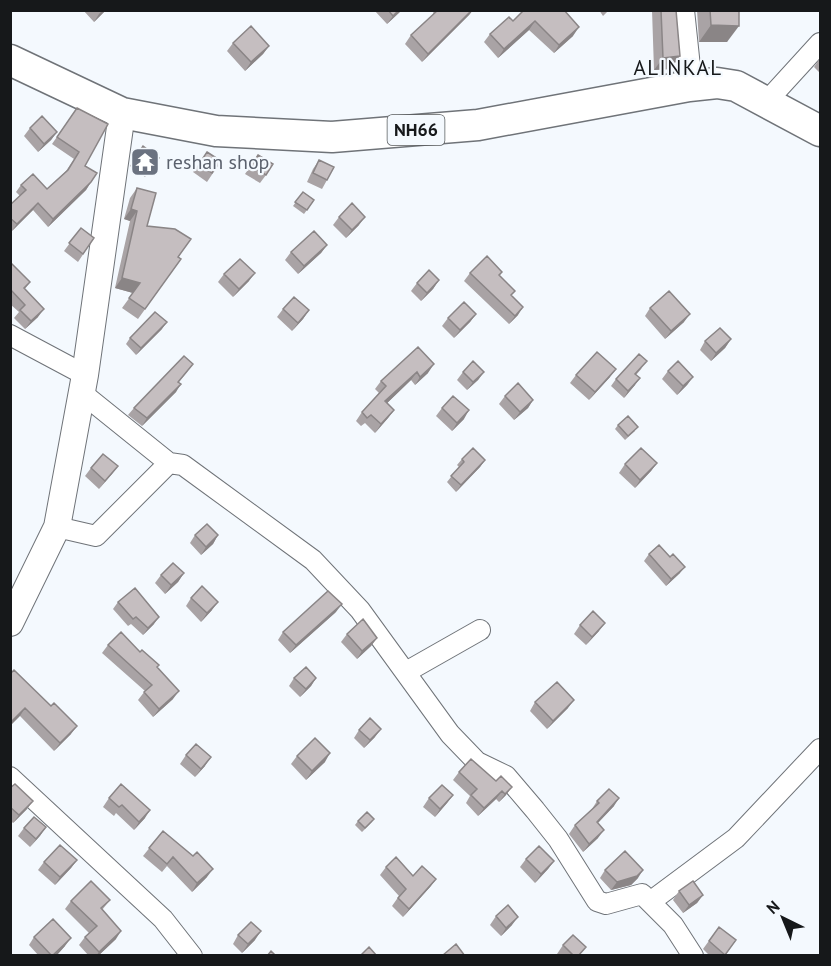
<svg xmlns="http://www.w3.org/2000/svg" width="831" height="966" font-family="'PT Sans',sans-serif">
	<rect width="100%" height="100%" fill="#f4f9fe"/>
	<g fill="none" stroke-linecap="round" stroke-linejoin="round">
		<g stroke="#6f7378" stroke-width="22">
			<path id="minor" d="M 767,101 L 820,43
				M 10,335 L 85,375
				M 82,393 L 169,463
				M 57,527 L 96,536 L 169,463 L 183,465 L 313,560 L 360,610 L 450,734 L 477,762 L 506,776 L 535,810 L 558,839 L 597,901 L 606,904 L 642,894 L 673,925 L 693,956
				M 406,672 L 480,630
				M 10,777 L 163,919 L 192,956
				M 650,902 L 736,838 L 820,749"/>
		</g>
		<g stroke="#6f7378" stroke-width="28">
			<path id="major" d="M 681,10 L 689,86
				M 10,623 L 57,527 L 85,375 L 122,113"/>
		</g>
		<g stroke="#6f7378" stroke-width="33">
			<path id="highway" d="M 10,60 L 122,113 L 216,131 L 332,137 L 478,125 L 689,86 L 717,83 L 736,86 L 820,131"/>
		</g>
		<use href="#minor" stroke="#fff" stroke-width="20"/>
		<use href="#major" stroke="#fff" stroke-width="26"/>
		<use href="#highway" stroke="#fff" stroke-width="30"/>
	</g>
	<path fill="#a9a3a5" d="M 83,10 L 106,10 L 94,22 Z
		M 374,10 L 402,10 L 387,24 Z
		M 435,10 L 473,10 L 469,15 L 422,62 L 405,44 L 411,35 L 434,15 L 433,13 Z
		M 524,10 L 573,36 L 554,53 L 529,30 L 498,58 L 484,42 L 490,34 L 513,21 Z
		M 599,10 L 609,10 L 603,16 Z
		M 652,10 L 676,10 L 671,69 L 654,70 Z
		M 697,10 L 739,10 L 727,42 L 699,42 Z
		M 233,43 L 269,46 L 263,54 L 245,71 L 227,51 Z
		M 820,58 L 820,73 L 814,67 Z
		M 77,108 L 85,166 L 91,182 L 86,190 L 48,227 L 33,210 L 12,231 L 10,230 L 10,205 L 20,196 L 16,192 L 21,185 L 47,189 L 66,171 L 74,159 L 52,144 Z
		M 30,128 L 57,132 L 51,140 L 38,152 L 24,136 Z
		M 143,146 L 159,158 L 145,177 L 130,166 Z
		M 207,152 L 221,161 L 207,182 L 193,172 Z
		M 258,155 L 266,175 L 260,183 L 245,174 Z
		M 319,160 L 327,180 L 322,189 L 307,182 L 313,169 Z
		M 137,188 L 147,226 L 181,259 L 138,319 L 122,308 L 133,293 L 115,288 L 130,221 L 124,219 L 130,198 Z
		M 303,192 L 314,200 L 304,214 L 293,206 Z
		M 339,217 L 359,225 L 346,238 L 333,225 Z
		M 81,228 L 94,238 L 78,262 L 64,251 Z
		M 327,245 L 321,253 L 298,274 L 285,260 L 291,252 Z
		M 10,262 L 30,282 L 25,289 L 38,317 L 25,329 L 14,318 L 19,312 L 10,304 Z
		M 502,272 L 500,275 L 518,315 L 509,324 L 464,281 L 470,273 Z
		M 224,274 L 249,281 L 233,297 L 218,282 Z
		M 439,280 L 433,289 L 421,301 L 411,291 L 417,283 Z
		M 650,308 L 684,322 L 665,339 L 645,316 Z
		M 283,309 L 309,310 L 303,319 L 292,331 L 277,317 Z
		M 476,314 L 470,322 L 454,338 L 442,326 L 448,318 Z
		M 162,329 L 136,355 L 126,344 L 130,338 Z
		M 731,339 L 725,348 L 711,361 L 700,350 L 705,341 Z
		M 418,347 L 428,373 L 415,385 L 411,380 L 387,403 L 394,410 L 388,418 L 375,433 L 365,423 L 361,426 L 356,421 L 362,412 L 379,393 L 375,389 L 381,381 Z
		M 642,368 L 636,375 L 635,385 L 624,398 L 611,386 L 616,379 Z
		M 188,371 L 179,382 L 176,392 L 142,426 L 128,415 L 134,408 Z
		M 668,371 L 693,377 L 687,385 L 677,395 L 662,379 Z
		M 463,372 L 484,372 L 478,380 L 467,390 L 457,380 Z
		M 576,375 L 610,377 L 589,400 L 570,383 Z
		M 505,396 L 533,400 L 528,408 L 514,420 L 499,404 Z
		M 442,408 L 464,419 L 452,431 L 436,416 Z
		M 618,425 L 635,431 L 625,440 L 615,429 Z
		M 462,459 L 485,460 L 480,467 L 456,492 L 447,482 L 459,467 L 457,465 Z
		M 657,463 L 651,471 L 635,488 L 619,473 L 625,464 Z
		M 118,466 L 99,489 L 85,476 L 91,468 Z
		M 195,535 L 218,535 L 213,544 L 201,555 L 190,543 Z
		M 649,554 L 670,557 L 680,573 L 666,586 L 644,561 Z
		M 184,573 L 178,582 L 165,594 L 155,583 L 161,575 Z
		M 191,598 L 212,610 L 201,622 L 186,606 Z
		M 118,602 L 154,624 L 143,635 L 131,624 L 128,626 L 113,609 Z
		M 336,612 L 290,653 L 278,640 L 283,632 Z
		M 580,625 L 599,631 L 586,645 L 574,634 Z
		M 347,634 L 377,638 L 371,646 L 357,659 L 341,642 Z
		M 108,645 L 140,652 L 157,667 L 173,699 L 153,717 L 138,700 L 145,691 L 102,653 Z
		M 10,674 L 51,706 L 71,734 L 54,751 L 20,716 Z
		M 294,678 L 316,678 L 311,686 L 300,697 L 289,686 Z
		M 535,702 L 568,708 L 547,729 L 530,711 Z
		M 359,730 L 375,737 L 364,748 L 354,738 Z
		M 186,755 L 205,766 L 195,777 L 180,764 Z
		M 297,756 L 325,762 L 306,780 L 291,764 Z
		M 471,759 L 506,795 L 499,802 L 496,799 L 478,816 L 466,803 L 470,796 L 453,780 L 459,772 Z
		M 10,788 L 27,809 L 13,823 L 10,820 Z
		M 453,795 L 447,803 L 435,817 L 423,807 L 429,798 Z
		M 109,798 L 145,818 L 134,830 L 116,813 L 114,816 L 103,807 Z
		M 597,801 L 614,806 L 598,823 L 598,838 L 583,852 L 569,834 L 575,825 L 592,809 Z
		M 374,819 L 371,823 L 362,832 L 355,825 L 358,821 Z
		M 46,827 L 30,847 L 18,836 L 24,828 Z
		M 163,831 L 207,877 L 192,892 L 167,866 L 162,872 L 143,856 Z
		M 526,859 L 554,861 L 548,869 L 535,883 L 520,867 Z
		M 77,860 L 71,868 L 55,885 L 38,870 L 44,862 Z
		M 386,867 L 413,876 L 436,879 L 430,887 L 403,917 L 392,906 L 399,896 L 380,875 Z
		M 605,870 L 638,878 L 631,885 L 611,890 L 600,878 Z
		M 679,891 L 703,895 L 697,903 L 683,913 L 673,900 Z
		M 110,900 L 102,910 L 116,939 L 98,956 L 89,956 L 79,945 L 85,937 L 89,933 L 65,909 L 71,901 Z
		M 496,916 L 512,925 L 501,936 L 490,925 Z
		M 719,927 L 736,940 L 725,956 L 710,956 L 703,949 Z
		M 238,935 L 255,940 L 242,953 L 233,944 Z
		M 34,937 L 65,946 L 56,956 L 39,956 L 29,945 Z
		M 563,945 L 580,956 L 559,956 L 557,954 Z"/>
	<path fill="#8a8586" d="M 103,10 L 106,10 L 94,22 L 99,14 Z
		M 399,10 L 402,10 L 387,24 L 393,16 Z
		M 472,10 L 473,10 L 469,15 L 422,62 L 428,54 Z
		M 535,21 L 529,30 L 498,58 L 504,49 Z
		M 711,25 L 739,26 L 727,42 L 699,42 Z
		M 579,27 L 573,36 L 554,53 L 559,45 Z
		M 269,46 L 263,54 L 245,71 L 251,62 Z
		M 680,56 L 671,69 L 654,70 L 663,58 Z
		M 57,132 L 51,140 L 38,152 L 44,144 Z
		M 91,182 L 86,190 L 48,227 L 53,219 Z
		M 38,203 L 33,210 L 12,231 L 17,224 Z
		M 131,209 L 137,211 L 130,221 L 124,219 Z
		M 365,217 L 359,225 L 346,238 L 352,230 Z
		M 327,245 L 321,253 L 298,274 L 304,266 Z
		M 255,273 L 249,281 L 233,297 L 239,289 Z
		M 122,278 L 140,283 L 133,293 L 115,288 Z
		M 439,280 L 433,289 L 421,301 L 427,293 Z
		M 523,307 L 518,315 L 509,324 L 515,316 Z
		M 44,309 L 38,317 L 25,329 L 31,321 Z
		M 309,310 L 303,319 L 292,331 L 298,323 Z
		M 476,314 L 470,322 L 454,338 L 460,330 Z
		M 690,314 L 684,322 L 665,339 L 671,331 Z
		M 167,322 L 162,329 L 136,355 L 141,348 Z
		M 731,339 L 725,348 L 711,361 L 716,353 Z
		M 434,364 L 428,373 L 415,385 L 420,377 Z
		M 616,369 L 610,377 L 589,400 L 595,392 Z
		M 417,372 L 411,380 L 380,410 L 385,401 Z
		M 484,372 L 478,380 L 467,390 L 473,382 Z
		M 693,377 L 687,385 L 677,395 L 683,386 Z
		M 640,378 L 635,385 L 624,398 L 628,391 Z
		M 181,384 L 176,392 L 142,426 L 147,418 Z
		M 533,400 L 528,408 L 514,420 L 520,412 Z
		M 394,410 L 388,418 L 375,433 L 381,424 Z
		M 469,410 L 464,419 L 452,431 L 457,423 Z
		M 485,460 L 480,467 L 456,492 L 461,485 Z
		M 657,463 L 651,471 L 635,488 L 640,480 Z
		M 118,466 L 112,474 L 99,489 L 105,481 Z
		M 218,535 L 213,544 L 201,555 L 206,547 Z
		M 685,567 L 680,573 L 666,586 L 671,579 Z
		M 184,573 L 178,582 L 165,594 L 171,585 Z
		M 218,602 L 212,610 L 201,622 L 207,613 Z
		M 342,604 L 336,612 L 290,653 L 296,645 Z
		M 159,617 L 154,624 L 143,635 L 148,628 Z
		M 605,623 L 599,631 L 586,645 L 592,637 Z
		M 377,638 L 371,646 L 357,659 L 362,651 Z
		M 316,678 L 311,686 L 300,697 L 306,689 Z
		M 179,691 L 173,699 L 153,717 L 159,709 Z
		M 574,700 L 568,708 L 547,729 L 553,721 Z
		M 25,708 L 20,716 L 10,726 L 10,723 Z
		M 77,726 L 71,734 L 54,751 L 60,743 Z
		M 381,729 L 375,737 L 364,748 L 370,740 Z
		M 330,753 L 325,762 L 306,780 L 312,771 Z
		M 211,757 L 205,766 L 195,777 L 201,769 Z
		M 512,787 L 506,795 L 499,802 L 505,794 Z
		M 502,791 L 496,799 L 478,816 L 484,808 Z
		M 453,795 L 447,803 L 435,817 L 440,809 Z
		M 619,798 L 614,806 L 591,830 L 597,822 Z
		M 33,801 L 27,809 L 13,823 L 19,815 Z
		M 150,810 L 145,818 L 134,830 L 139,822 Z
		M 46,827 L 40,836 L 30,847 L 36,839 Z
		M 604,830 L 598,838 L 583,852 L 589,844 Z
		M 77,860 L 71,868 L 55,885 L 60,877 Z
		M 554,861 L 548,869 L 535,883 L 541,874 Z
		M 213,869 L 207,877 L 192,892 L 197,883 Z
		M 643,870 L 638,878 L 631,885 L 611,890 L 617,882 Z
		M 436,879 L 430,887 L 403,917 L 409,909 Z
		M 703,895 L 697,903 L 683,913 L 689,905 Z
		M 518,917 L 512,925 L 501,936 L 506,928 Z
		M 121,931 L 116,939 L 98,956 L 96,956 L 99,952 Z
		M 261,931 L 255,940 L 242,953 L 248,944 Z
		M 71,938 L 65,946 L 56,956 L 53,956 Z"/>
	<path fill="#c5bec0" stroke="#8a8586" stroke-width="1.5" d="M 388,10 L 399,10 L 393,16 Z
		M 438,10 L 472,10 L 428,54 L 411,35 Z
		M 524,10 L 564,10 L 579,27 L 559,45 L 535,21 L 504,49 L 490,34 L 509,17 L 513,21 Z
		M 661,10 L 676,10 L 680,56 L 663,58 Z
		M 710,10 L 739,10 L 739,26 L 711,25 Z
		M 251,26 L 269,46 L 251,62 L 233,43 Z
		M 77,108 L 108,124 L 85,166 L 97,173 L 91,182 L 53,219 L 38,203 L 17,224 L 10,218 L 10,205 L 26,190 L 21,185 L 33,174 L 47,189 L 68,170 L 79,152 L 57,137 Z
		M 42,116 L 57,132 L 44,144 L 30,128 Z
		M 143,146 L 159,158 L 151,169 L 135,158 Z
		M 207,152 L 221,161 L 212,173 L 199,164 Z
		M 258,155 L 273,164 L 266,175 L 251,166 Z
		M 319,160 L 334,167 L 327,180 L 313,173 Z
		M 137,188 L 156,193 L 147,226 L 175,229 L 191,239 L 178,257 L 181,259 L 145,309 L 129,298 L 140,283 L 122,278 L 137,211 L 131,209 Z
		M 303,192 L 314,200 L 307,210 L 295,202 Z
		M 352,203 L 365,217 L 352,230 L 339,217 Z
		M 81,228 L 94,238 L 83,254 L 69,243 Z
		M 314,231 L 327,245 L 304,266 L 291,252 Z
		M 487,256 L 502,272 L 499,275 L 515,291 L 511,295 L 523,307 L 515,316 L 470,273 Z
		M 240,259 L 255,273 L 239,289 L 224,274 Z
		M 10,262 L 30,282 L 24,288 L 44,309 L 31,321 L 20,310 L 25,305 L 10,289 Z
		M 429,270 L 439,280 L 427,293 L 417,283 Z
		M 669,291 L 690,314 L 671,331 L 650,308 Z
		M 294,297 L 309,310 L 298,323 L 283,309 Z
		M 464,302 L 476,314 L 460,330 L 448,318 Z
		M 155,312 L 167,322 L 141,348 L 130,338 Z
		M 720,328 L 731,339 L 716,353 L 705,341 Z
		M 418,347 L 434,364 L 420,377 L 417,372 L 385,401 L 394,410 L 381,424 L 371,415 L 367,418 L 362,412 L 386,386 L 381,381 Z
		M 597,352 L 616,369 L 595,392 L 576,375 Z
		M 639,354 L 647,361 L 635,374 L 640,378 L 628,391 L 616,379 Z
		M 184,356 L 193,364 L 178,382 L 181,384 L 147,418 L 134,408 Z
		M 473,361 L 484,372 L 473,382 L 463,372 Z
		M 678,361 L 693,377 L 683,386 L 668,371 Z
		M 518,383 L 533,400 L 520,412 L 505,396 Z
		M 453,396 L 469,410 L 457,423 L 442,408 Z
		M 628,416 L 638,427 L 628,436 L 618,425 Z
		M 473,448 L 485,460 L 461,485 L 451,476 L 464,462 L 462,459 Z
		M 641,448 L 657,463 L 640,480 L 625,464 Z
		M 103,454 L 118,466 L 105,481 L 91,468 Z
		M 207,524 L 218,535 L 206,547 L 195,535 Z
		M 659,545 L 670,557 L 673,554 L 685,567 L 671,579 L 649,554 Z
		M 173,563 L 184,573 L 171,585 L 161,575 Z
		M 202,586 L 218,602 L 207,613 L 191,598 Z
		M 135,588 L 159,617 L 148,628 L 136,617 L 133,619 L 118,602 Z
		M 328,591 L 342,604 L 296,645 L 283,632 Z
		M 593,611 L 605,623 L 592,637 L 580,625 Z
		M 363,619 L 377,638 L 362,651 L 347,634 Z
		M 121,632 L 140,652 L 142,650 L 159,665 L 157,667 L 179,691 L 159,709 L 144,692 L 152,685 L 108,645 Z
		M 306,667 L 316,678 L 306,689 L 294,678 Z
		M 14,670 L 51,706 L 54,703 L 77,726 L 60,743 L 25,708 L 10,723 L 10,674 Z
		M 557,682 L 574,700 L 553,721 L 535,702 Z
		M 370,718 L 381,729 L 370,740 L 359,730 Z
		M 315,738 L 330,753 L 312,771 L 297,756 Z
		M 196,744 L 211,757 L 201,769 L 186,755 Z
		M 471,759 L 496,781 L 501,776 L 512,787 L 505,794 L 502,791 L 484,808 L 471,795 L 477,789 L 459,772 Z
		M 15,784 L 33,801 L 19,815 L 10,807 L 10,788 Z
		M 121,784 L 150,810 L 139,822 L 122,805 L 119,807 L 109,798 Z
		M 442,785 L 453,795 L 440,809 L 429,798 Z
		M 609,789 L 619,798 L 597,822 L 604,830 L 589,844 L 575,825 L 599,803 L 597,801 Z
		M 367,812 L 374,819 L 365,828 L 358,821 Z
		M 34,817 L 46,827 L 36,839 L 24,828 Z
		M 163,831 L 193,856 L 197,852 L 213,869 L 197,883 L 173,857 L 167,864 L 149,848 Z
		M 60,845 L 77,860 L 60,877 L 44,862 Z
		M 539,846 L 554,861 L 541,874 L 526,859 Z
		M 625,851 L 643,870 L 637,876 L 617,882 L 605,870 Z
		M 396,857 L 413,876 L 422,866 L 436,879 L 409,909 L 398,898 L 406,889 L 386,867 Z
		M 91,881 L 110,900 L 101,908 L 121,931 L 99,952 L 85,937 L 97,926 L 71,901 Z
		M 693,881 L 703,895 L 689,905 L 679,891 Z
		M 508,905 L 518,917 L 506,928 L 496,916 Z
		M 53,919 L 71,938 L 52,956 L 34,937 Z
		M 251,922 L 261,931 L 248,944 L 238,935 Z
		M 719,927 L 736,940 L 725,955 L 709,941 Z
		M 573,935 L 586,947 L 578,956 L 574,956 L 563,945 Z
		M 456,944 L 465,956 L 443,956 L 443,955 Z
		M 369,947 L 377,956 L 360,956 Z
		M 271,951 L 276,956 L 267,956 Z"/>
	<defs>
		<g id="temple-square" transform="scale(1.5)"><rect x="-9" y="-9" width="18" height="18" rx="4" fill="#6b7280" stroke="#f4f9fe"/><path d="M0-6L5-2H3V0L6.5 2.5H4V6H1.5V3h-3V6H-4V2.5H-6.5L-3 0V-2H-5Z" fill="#fff"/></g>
	</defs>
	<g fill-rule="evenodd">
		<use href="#temple-square" x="145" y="162"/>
	</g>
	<g text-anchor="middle" stroke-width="4.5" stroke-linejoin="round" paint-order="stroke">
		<rect fill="#f4f9fe" stroke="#595c5e" stroke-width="1.5" x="387.5" y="115" width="57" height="30" rx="4.5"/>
		<g font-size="18" font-weight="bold" fill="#16181a">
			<text x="416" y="136">NH66</text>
		</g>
		<g font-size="20" fill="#5b616d" stroke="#f4f9fe" text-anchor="start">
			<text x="166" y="169">reshan shop</text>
		</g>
		<g font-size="21" letter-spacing="1.5" fill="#16181a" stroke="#f4f9fe">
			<text x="678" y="75">ALINKAL</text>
		</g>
	</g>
	<rect width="831" height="966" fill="none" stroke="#16181a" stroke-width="24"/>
	<g transform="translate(783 918) rotate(317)" stroke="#f4f9fe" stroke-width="4.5" paint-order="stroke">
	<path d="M0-4.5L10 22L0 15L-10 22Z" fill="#16181a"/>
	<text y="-9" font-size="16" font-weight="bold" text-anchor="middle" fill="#16181a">N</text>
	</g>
</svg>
